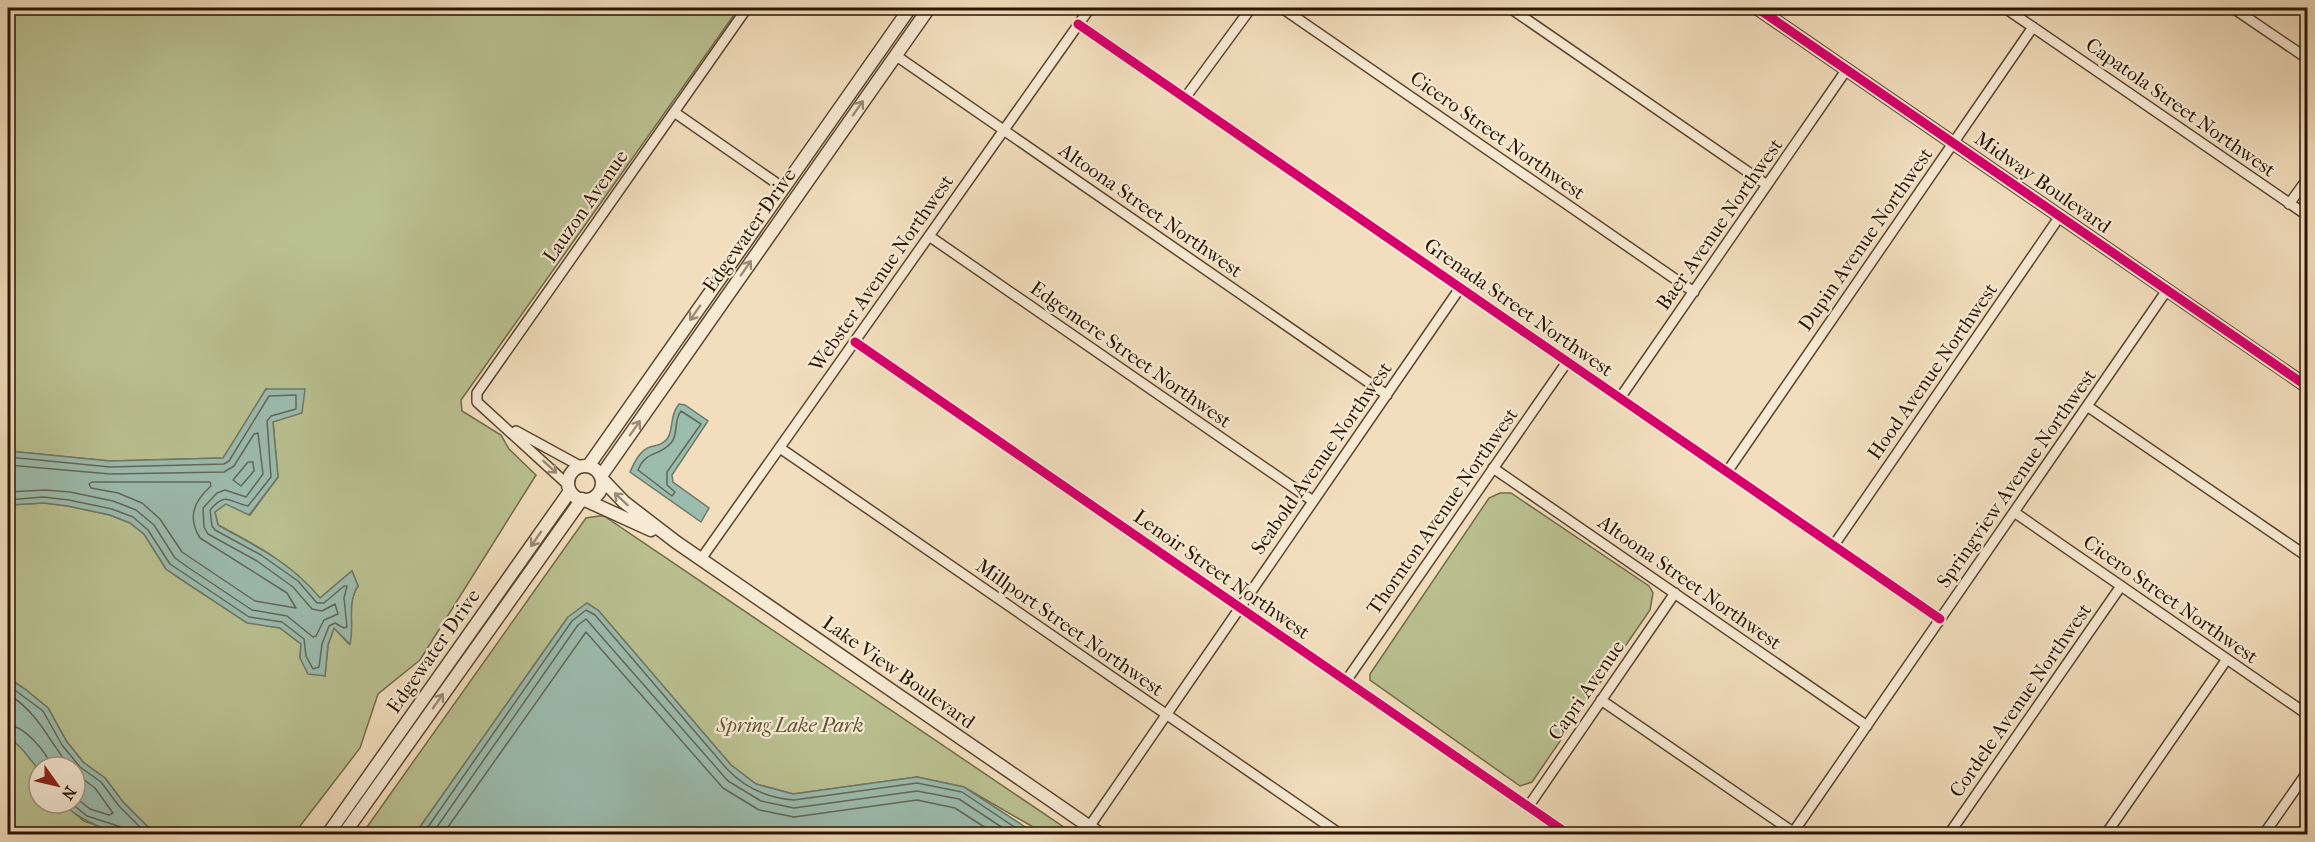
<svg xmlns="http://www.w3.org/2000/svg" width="2315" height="842" font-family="'IM FELL French Canon',serif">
	<rect width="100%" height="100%" fill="#f2debd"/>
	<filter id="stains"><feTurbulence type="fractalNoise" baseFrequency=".00333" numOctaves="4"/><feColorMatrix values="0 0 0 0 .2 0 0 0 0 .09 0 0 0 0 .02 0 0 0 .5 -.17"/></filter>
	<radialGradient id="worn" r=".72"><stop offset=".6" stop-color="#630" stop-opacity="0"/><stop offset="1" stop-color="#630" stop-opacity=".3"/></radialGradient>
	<path fill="#bac191" stroke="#726b48" stroke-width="1.5" d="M 8,8 L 739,8 L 461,400 L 462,411 L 501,435 L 509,449 L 536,475 L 420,660 L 378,694 L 360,748 L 294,834 L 155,834 L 123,802 L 105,778 L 84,763 L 67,742 L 48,708 L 25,689 L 8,678 L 8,505 L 44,503 L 68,506 L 110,515 L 130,523 L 144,534 L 166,569 L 182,580 L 247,622 L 280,628 L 301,644 L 300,658 L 325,676 L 328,645 L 334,628 L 349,644 C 355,624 346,604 358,586 L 352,571 L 320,598 C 292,564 256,545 218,525 L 215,512 L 226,503 L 250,515 L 278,477 L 273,422 L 266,389 L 224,458 L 110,461 L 8,451 Z
		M 1500,493 L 1511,493 L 1649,586 L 1653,593 L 1650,610 L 1532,782 L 1520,786 L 1370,680 L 1370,674 L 1489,498 Z
		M 599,516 L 604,516 L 1074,834 L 1045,834 L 964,787 L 917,777 L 793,794 L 756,784 L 731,765 L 598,610 L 568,617 L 415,834 L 362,834 L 586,518 Z
		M 8,736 C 38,762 39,764 39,803 L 63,803 L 84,821 L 122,834 L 8,834 Z"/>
	<path fill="#9cbcae" stroke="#6e7968" stroke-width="1.5" d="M 266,389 L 305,389 L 302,413 L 273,422 L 278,477 L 249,515 L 226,504 L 215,512 L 218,525 C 258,548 289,561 320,598 L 352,571 L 358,586 C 346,604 355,624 350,644 L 334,628 L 328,645 L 325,676 L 308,674 L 300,658 L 301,644 L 280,628 L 247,623 L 182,580 L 166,569 L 144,534 L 130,523 L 110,515 L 68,506 L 44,503 L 8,505 L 8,451 L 110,461 L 223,458 Z
		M 679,404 L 685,405 L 708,421 L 672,475 L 673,482 L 709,508 L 701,522 L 630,472 C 634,463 640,450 650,447 C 657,445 662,445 667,439 C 674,430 669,416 679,404 Z
		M 587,603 L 598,610 L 731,765 L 756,784 L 793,794 L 917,777 L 964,787 L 1036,834 L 415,834 L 568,617 Z
		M 8,678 L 25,689 L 48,708 L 67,742 L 84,763 L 105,778 L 123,802 L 155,834 C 119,835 93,829 65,806 L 63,803 L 75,803 L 75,767 L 39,767 L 39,770 L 22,749 L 8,736 Z"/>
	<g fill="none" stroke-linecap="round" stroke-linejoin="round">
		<path stroke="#626857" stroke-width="1.5" d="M 681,411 L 701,424 L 667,472 L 667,485 L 675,492 L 672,496 L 638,470 C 646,450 659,457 671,443 C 679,434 673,421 681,411 Z
			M 8,457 L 110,467 L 224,464 L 229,461 L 269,396 L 296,395 L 296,409 L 271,416 L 267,421 L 271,477 L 248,506 C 229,502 226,491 210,510 L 212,526 L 215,530 L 261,555 L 298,581 L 317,603 L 324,603 L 344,586 L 347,586 L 344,598 L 347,627 L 344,628 L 335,623 L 329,626 L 322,644 L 319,667 L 313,669 L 306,656 L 304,639 L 282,622 L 249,617 L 185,574 L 170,564 L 148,530 L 133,517 L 112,509 L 69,500 L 43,497 L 8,500
			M 248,462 L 253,462 L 254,471 L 241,486 L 233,480 Z
			M 8,465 L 110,474 L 224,472 L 234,466 L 254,434 L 258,433 L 263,474 L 246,497 L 225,490 L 217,493 L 203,508 L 204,527 L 208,534 L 257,561 L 293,587 L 312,609 L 322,611 L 335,604 L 338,614 L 324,620 L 316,636 L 313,637 L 287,616 L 252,610 L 189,568 L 175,558 L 154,525 L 136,510 L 113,501 L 70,492 L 45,490 L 8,492
			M 92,482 L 210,482 L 211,486 C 194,501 187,517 200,538 L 287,593 L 296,608 L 255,601 L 182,552 L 160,519 L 142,503 L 118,493 L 91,488 L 89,484 Z
			M 8,685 L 43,711 L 62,745 L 80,767 L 101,782 L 119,806 L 147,834
			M 8,694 C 39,713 48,740 70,767
			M 8,725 C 25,726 46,752 52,767
			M 75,773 L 95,788 L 113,813 L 109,815 L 90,809 L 75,797
			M 71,803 L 87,816 L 121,827 L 125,834
			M 423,834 L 572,621 L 586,610 L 595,615 L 727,769 C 745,788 767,798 794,800 L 917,783 L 962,792 L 1025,834
			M 432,834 L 578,625 L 586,619 L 728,781 L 761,801 L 794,808 L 917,791 L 959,799 L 1012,834
			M 443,834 L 586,632 L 723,788 L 759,810 L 794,817 L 917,800 L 955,808 L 995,834"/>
		<g stroke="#5b472f" stroke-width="12">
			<path id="minor" d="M 1282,8 L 1694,292
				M 1510,8 L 1767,185
				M 2005,8 L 2308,216
				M 2233,8 L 2308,59
				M 1078,24 L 1940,619
				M 895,55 L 1387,395
				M 1185,98 L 1251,8
				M 674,112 L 782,187
				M 2289,204 L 2308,178
				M 929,236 L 1313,501
				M 855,342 L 1568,834
				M 1620,398 L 1847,69
				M 2087,406 L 2308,557
				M 516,431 L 580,466
				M 780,448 L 1340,834
				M 1493,468 L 1867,726
				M 1727,472 L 2033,27
				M 567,484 L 477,402 L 477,393 L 747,8
				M 2014,512 L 2308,715
				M 1834,545 L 2060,216
				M 701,559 L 1090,8
				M 1346,681 L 1567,362
				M 1601,700 L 1793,832
				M 1528,807 L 1675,593
				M 1089,827 L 1460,288
				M 1792,834 L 2167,290
				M 1949,834 L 2121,586
				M 2106,834 L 2227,659
				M 2264,834 L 2308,771"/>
		</g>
		<g stroke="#5b472f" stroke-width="15">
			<path id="tertiary" d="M 1757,8 L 2308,387
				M 589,465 L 910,8
				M568 483a17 17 0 1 1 34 0a17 17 0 1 1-34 0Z
				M 601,476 L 929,8
				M 602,479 L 624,502 L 676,542 L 1100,834
				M 585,500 L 651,530
				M 328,834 L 570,491
				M 344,834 L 582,499"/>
		</g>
		<use href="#minor" stroke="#f7ead4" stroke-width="9"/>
		<use href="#tertiary" stroke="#f7ead4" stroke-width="12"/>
		<g stroke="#f7ead4" stroke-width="13">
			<path id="cycleway" d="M 1757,8 L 2308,387
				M 1078,24 L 1940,619
				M 855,342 L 1568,834"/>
		</g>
		<use href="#cycleway" stroke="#d6006c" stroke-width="9"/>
	</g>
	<defs><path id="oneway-shaft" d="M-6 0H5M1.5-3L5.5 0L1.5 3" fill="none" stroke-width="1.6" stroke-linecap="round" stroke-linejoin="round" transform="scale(1.5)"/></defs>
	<g stroke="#9a8a75">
		<use href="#oneway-shaft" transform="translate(858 108) rotate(-55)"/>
		<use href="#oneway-shaft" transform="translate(746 268) rotate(-55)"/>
		<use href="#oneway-shaft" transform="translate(695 313) rotate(125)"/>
		<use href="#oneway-shaft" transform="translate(635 428) rotate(-55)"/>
		<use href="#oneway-shaft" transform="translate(550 467) rotate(43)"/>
		<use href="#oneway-shaft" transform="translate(621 499) rotate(-137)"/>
		<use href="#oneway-shaft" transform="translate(536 539) rotate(125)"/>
		<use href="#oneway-shaft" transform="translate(438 701) rotate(-55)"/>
	</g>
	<g text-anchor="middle" stroke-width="4.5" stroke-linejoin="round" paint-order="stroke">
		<g font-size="20" fill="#291500" stroke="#f7ead4">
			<text transform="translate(2181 107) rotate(35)" y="7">Capatola Street Northwest</text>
			<text transform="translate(1498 135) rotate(35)" y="7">Cicero Street Northwest</text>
			<text transform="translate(2043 182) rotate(35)" y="7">Midway Boulevard</text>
			<text transform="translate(585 206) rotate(-55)" y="7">Lauzon Avenue</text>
			<text transform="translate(1151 210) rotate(35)" y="7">Altoona Street Northwest</text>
			<text transform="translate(1719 224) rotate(-55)" y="7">Baer Avenue Northwest</text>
			<text transform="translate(749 230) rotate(-55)" y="7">Edgewater Drive</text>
			<text transform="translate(1865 239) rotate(-55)" y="7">Dupin Avenue Northwest</text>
			<text transform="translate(881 273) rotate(-55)" y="7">Webster Avenue Northwest</text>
			<text transform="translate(1519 307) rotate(35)" y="7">Grenada Street Northwest</text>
			<text transform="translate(1131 354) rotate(35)" y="7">Edgemere Street Northwest</text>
			<text transform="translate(1932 371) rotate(-55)" y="7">Hood Avenue Northwest</text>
			<text transform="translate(1321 458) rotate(-55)" y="7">Seabold Avenue Northwest</text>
			<text transform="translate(2016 478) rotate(-55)" y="7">Springview Avenue Northwest</text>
			<text transform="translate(1442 511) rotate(-55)" y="7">Thornton Avenue Northwest</text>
			<text transform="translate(1222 574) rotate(35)" y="7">Lenoir Street Northwest</text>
			<text transform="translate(1690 582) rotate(35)" y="7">Altoona Street Northwest</text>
			<text transform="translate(2171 599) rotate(35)" y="7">Cicero Street Northwest</text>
			<text transform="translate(1070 627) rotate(35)" y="7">Millport Street Northwest</text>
			<text transform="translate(433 651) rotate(-55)" y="7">Edgewater Drive</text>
			<text transform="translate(899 672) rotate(35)" y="7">Lake View Boulevard</text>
			<text transform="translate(1586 690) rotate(-55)" y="7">Capri Avenue</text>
			<text transform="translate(2020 700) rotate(-55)" y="7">Cordele Avenue Northwest</text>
		</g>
		<g font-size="20" font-style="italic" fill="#5c5133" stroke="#f7ead4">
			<text x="790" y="732">Spring Lake Park</text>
		</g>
	</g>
	<rect width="2315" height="842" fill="none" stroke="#f2debd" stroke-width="30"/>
	<rect x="9" y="9" width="2297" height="824" fill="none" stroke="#291500" stroke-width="3"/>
	<rect x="15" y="15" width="2285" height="812" fill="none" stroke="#291500" stroke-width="1.5"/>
	<g transform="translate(57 785) rotate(124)"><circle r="28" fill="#f7ead4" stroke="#a5957f" stroke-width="1.5"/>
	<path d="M0-4.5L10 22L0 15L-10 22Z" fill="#8f2418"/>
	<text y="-9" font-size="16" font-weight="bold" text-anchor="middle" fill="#291500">N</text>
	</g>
	<rect width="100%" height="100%" filter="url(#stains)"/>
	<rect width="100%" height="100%" fill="url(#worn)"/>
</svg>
